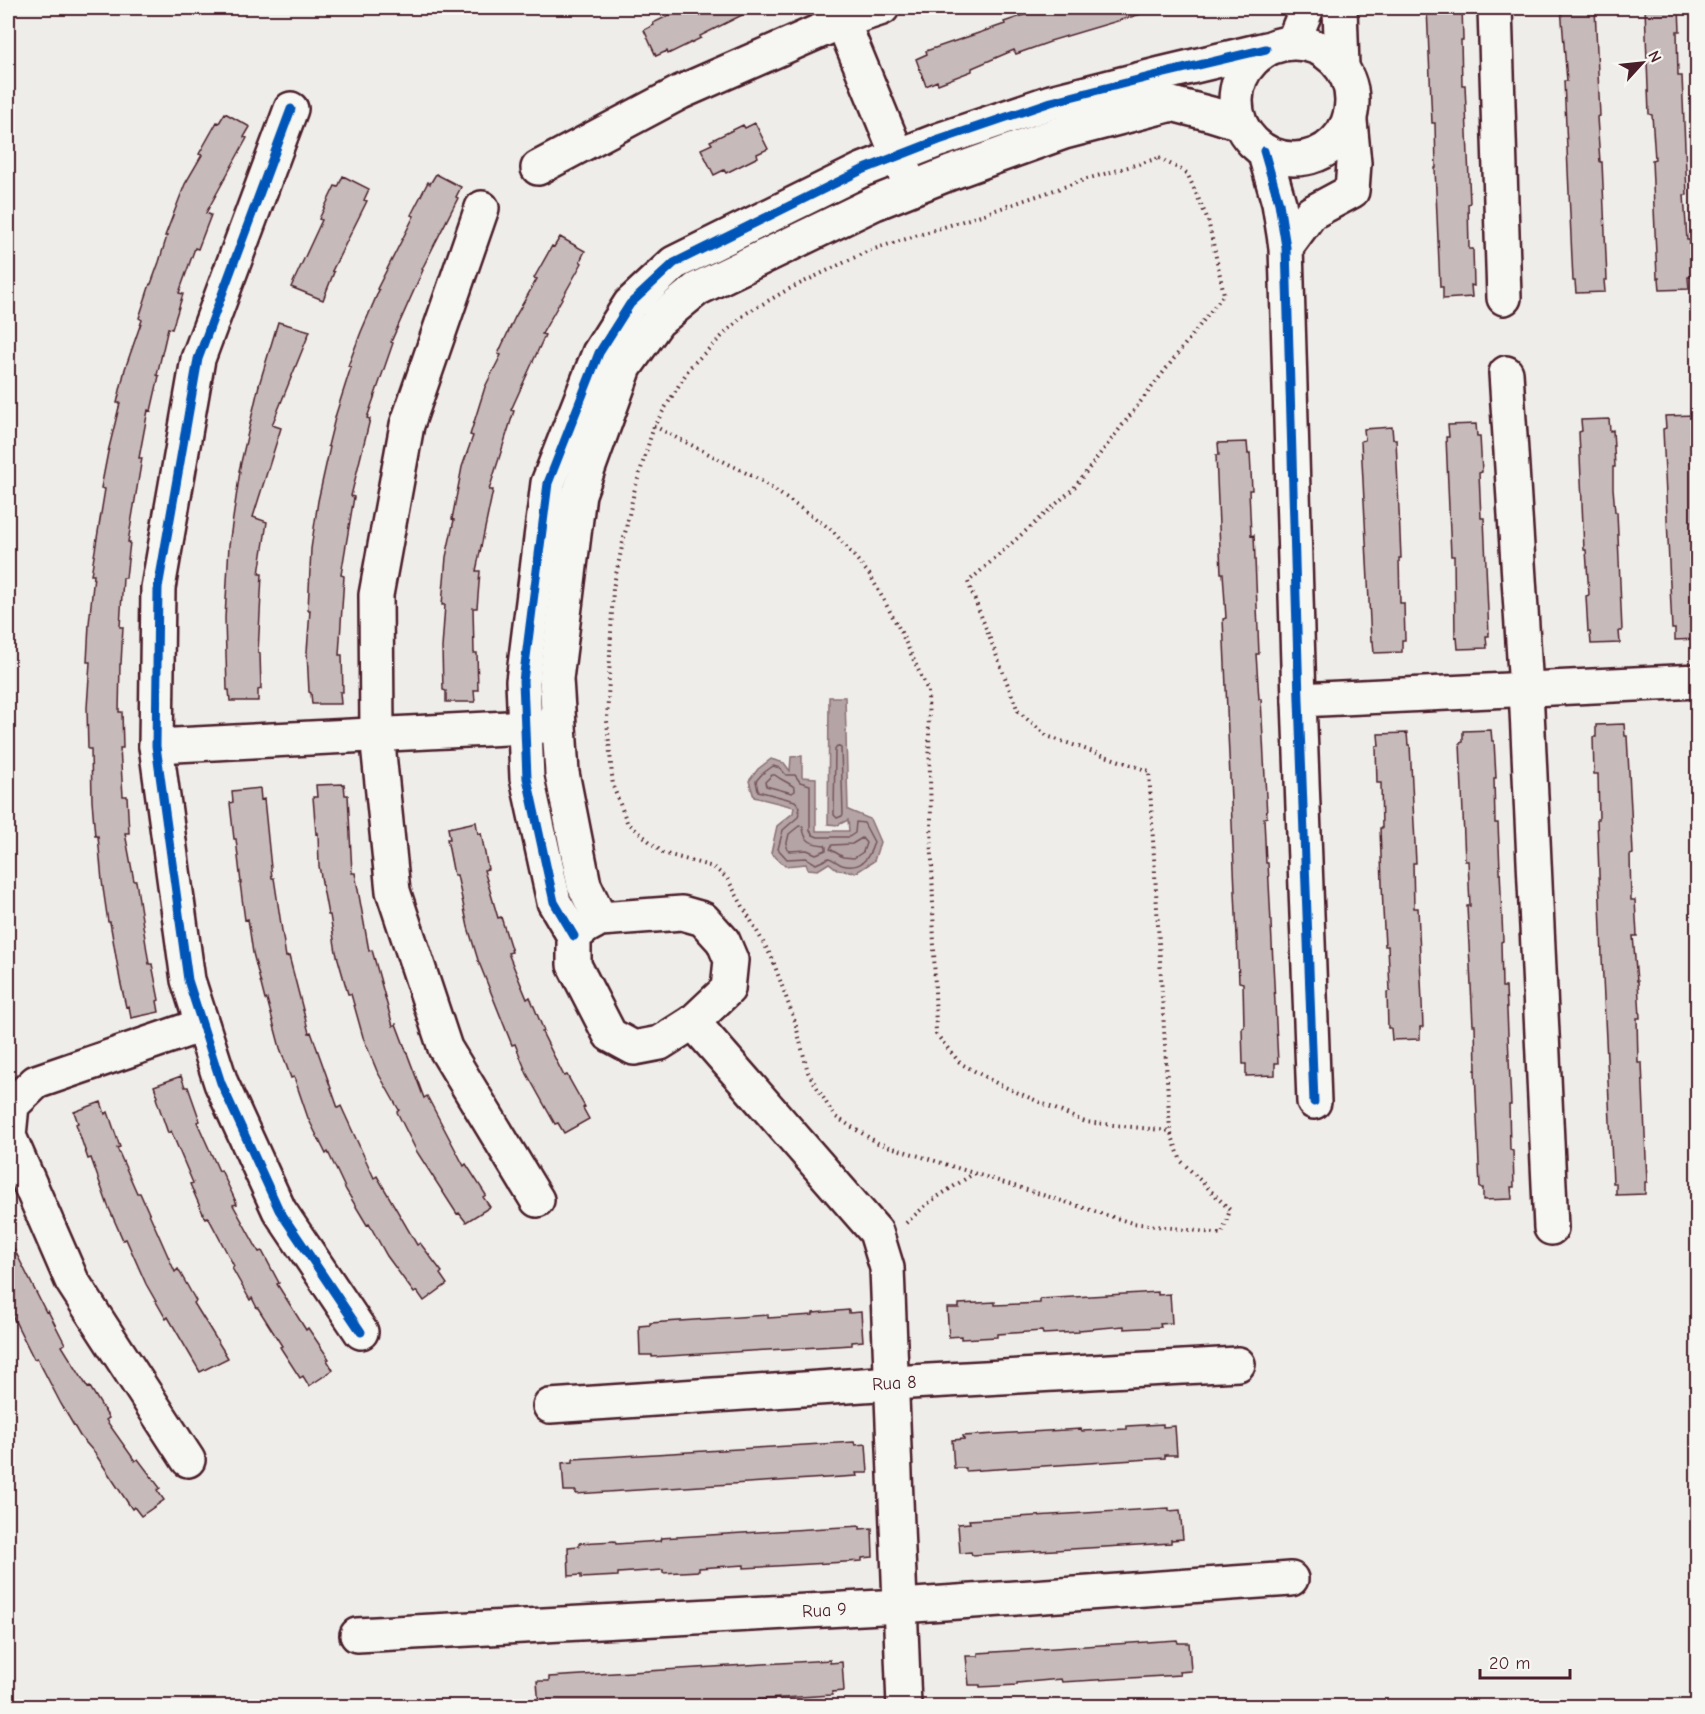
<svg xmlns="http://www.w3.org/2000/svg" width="1705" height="1714" font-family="'Comic Neue',sans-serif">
	<rect width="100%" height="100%" fill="#efedea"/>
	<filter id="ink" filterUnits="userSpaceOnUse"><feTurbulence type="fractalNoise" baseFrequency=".0167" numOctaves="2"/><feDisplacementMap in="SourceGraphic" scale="12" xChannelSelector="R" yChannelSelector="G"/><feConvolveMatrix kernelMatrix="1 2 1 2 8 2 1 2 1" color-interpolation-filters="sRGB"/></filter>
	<g filter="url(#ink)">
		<path fill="#b4a4a5" stroke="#8a6f74" stroke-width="1.5" d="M 829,697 L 845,697 L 848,810 L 870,819 L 880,842 L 874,861 L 857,872 L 838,870 L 829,863 L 818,870 L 808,869 L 806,864 L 785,866 L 771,853 L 777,826 L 793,813 L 794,807 L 754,797 L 749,781 L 758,769 L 771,759 L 784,763 L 790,771 L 791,757 L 802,756 L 802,777 L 816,778 L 816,831 L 849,831 L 848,820 L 838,825 L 828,824 Z"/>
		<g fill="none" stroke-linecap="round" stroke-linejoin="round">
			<path stroke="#74545c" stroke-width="1.5" d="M 837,746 L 841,748 L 843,814 L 842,816 L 837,818 L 834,815 L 835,749 Z
				M 773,766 L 780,768 L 786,775 L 795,775 L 800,782 L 810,785 L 810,830 L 813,835 L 818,837 L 849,837 L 855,833 L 856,822 L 864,823 L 874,842 C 869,859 861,870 842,865 C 837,863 833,859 829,858 L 816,864 L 806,858 L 787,859 L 778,849 L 783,830 L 798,817 L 800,807 L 795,801 L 758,791 L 756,781 L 762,774 Z
				M 772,775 L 775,775 C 782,781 789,782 795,788 L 795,791 L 792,793 L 766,786 L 765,782 Z
				M 799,826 L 803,827 C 804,842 812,844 825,845 L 826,847 L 826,850 L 816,854 L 807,850 L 789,851 L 786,847 L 789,834 Z
				M 862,838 L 866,843 L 863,852 L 854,858 L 843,857 L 830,849 L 832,845 L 852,844 Z"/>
		</g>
		<path fill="#c6babb" stroke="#4a1f2b" stroke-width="1.5" d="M 684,8 L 756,8 L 700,36 L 701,38 L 668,54 L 667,51 L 656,56 L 644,30 L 654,25 L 653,23 Z
			M 1054,8 L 1140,8 L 1141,14 L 1050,41 L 1050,42 L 1016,54 L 1014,50 L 972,68 L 972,71 L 938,84 L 937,81 L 926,86 L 916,59 L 927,54 L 926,51 L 1005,24 L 1004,22 L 1039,10 L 1040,13 Z
			M 1427,8 L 1462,8 L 1463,40 L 1461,40 L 1462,85 L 1465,85 L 1470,203 L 1468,204 L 1469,249 L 1473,249 L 1474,286 L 1471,285 L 1472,297 L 1443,299 L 1443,287 L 1440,287 L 1435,168 L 1436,168 L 1435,123 L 1432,123 Z
			M 1561,8 L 1595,8 L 1600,116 L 1597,117 L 1600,162 L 1602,162 L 1607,280 L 1604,280 L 1605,292 L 1576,293 L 1575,281 L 1573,281 L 1564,81 L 1567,81 Z
			M 1645,8 L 1679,8 L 1680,31 L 1677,31 L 1678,76 L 1682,76 L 1687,195 L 1684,195 L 1687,240 L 1690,240 L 1691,277 L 1688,277 L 1689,289 L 1660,290 L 1659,278 L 1657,278 L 1652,160 L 1655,159 L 1652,115 L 1649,114 Z
			M 225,113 L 250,127 L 244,137 L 247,138 L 206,213 L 211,215 L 198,249 L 195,248 L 179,293 L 183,294 L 172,329 L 168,328 L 157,375 L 159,376 L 151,411 L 148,410 L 139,458 L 142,458 L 128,542 L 130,542 L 126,578 L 123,578 L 120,627 L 123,627 L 121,664 L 120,664 L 119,712 L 122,712 L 123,748 L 120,748 L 123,796 L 127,796 L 129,833 L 125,833 L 134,881 L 136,881 L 149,964 L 152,964 L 159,1000 L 157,1001 L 159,1012 L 131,1018 L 129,1006 L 126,1007 L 120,980 L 110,922 L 108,922 L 102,881 L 98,836 L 95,836 L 92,801 L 91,749 L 88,749 L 87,708 L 90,662 L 87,662 L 89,624 L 94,575 L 91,575 L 105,489 L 101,488 L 108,452 L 120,403 L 117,403 L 125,369 L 142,320 L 139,318 L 150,284 L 151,284 L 159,262 L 167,236 L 165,236 L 185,184 L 202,155 L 199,154 L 217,122 L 219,123 Z
			M 755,123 L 768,149 L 757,154 L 758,157 L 726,173 L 724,170 L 714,175 L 701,149 L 712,144 L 710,141 L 743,125 L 745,128 Z
			M 436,174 L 461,187 L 456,197 L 458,198 L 422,269 L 423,270 L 391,342 L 393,343 L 367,418 L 370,419 L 351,496 L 354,497 L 341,575 L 344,576 L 339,655 L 342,655 L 343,692 L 340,692 L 341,704 L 312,704 L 311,693 L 309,692 L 307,652 L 310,610 L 308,610 L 311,549 L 318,501 L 330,447 L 328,446 L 336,414 L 351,367 L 348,366 L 361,332 L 379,290 L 377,289 L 414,216 L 411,215 L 428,182 L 430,184 Z
			M 343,176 L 369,189 L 364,200 L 367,201 L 332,271 L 334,272 L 323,300 L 291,287 L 322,220 L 319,219 L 335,186 L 338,187 Z
			M 560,237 L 585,251 L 580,261 L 582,263 L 542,334 L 545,335 L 511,410 L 514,411 L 489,490 L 493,490 L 476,571 L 480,571 L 477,608 L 473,608 L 474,653 L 477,653 L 478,690 L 474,690 L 475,702 L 446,702 L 446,691 L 443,690 L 442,648 L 445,605 L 442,605 L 446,557 L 454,520 L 452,519 L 462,467 L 473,436 L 470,435 L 485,387 L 501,355 L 498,354 L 515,317 L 537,279 L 534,278 L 552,246 L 554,247 Z
			M 278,322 L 310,331 L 272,425 L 281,428 L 253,517 L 267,522 L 259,574 L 262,574 L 258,653 L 260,653 L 261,689 L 258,690 L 258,701 L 230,701 L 229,690 L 227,690 L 225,618 L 229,545 L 240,471 L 239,471 L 259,385 Z
			M 1694,415 L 1694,427 L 1698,427 L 1698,464 L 1696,464 L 1698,639 L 1675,640 L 1675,629 L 1672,629 L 1663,429 L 1666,428 L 1665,416 Z
			M 1609,419 L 1610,431 L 1613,430 L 1615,467 L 1613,467 L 1613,488 L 1615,512 L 1617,512 L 1622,631 L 1619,631 L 1620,643 L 1591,644 L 1590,632 L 1588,632 L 1586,596 L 1589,595 L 1586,550 L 1584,550 L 1579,432 L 1582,431 L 1581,420 Z
			M 1476,424 L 1477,436 L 1480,436 L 1482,472 L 1479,473 L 1481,518 L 1484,518 L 1489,636 L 1486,636 L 1487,648 L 1458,649 L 1457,637 L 1455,638 L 1454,556 L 1451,556 L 1446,437 L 1449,437 L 1448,425 Z
			M 1392,427 L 1393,439 L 1396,439 L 1401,558 L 1399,558 L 1400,603 L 1404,603 L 1405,640 L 1402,640 L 1402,652 L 1374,653 L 1373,641 L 1371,641 L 1361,441 L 1365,440 L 1364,429 Z
			M 1247,442 L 1248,454 L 1250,453 L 1252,490 L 1249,490 L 1251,536 L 1254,535 L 1259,654 L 1256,654 L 1259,699 L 1261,699 L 1267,817 L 1264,818 L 1266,863 L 1268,863 L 1278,1063 L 1275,1063 L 1275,1075 L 1246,1076 L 1246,1064 L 1243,1064 L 1242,1028 L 1244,1027 L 1243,983 L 1239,982 L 1225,664 L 1223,619 L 1226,618 L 1223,573 L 1221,573 L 1216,455 L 1219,455 L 1218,443 Z
			M 1624,724 L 1625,736 L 1627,736 L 1631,809 L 1633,854 L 1630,855 L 1631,900 L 1635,900 L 1637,936 L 1633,936 L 1637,981 L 1638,981 L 1640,1018 L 1637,1018 L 1638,1063 L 1642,1063 L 1647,1182 L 1645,1182 L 1645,1194 L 1616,1195 L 1616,1183 L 1613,1183 L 1602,957 L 1597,819 L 1599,819 L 1598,774 L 1594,774 L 1593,737 L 1596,737 L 1596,725 Z
			M 1491,730 L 1492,741 L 1494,741 L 1496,778 L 1494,778 L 1495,823 L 1498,823 L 1503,941 L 1501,942 L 1502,987 L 1506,987 L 1511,1105 L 1509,1105 L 1510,1150 L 1513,1151 L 1514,1187 L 1511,1187 L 1512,1199 L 1483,1200 L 1483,1188 L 1480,1188 L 1475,1070 L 1476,1070 L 1475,1025 L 1473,1025 L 1467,906 L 1470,906 L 1468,861 L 1465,861 L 1460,743 L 1463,742 L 1463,731 Z
			M 1407,733 L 1408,745 L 1410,745 L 1416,863 L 1413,863 L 1414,908 L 1418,908 L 1423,1027 L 1420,1027 L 1420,1039 L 1392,1040 L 1391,1028 L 1388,1028 L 1387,992 L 1390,991 L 1388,946 L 1385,946 L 1383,910 L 1380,828 L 1382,828 L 1381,783 L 1377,783 L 1376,746 L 1379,746 L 1378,734 Z
			M 344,784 L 345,795 L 348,795 L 352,873 L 355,873 L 369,951 L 372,950 L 393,1026 L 396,1024 L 424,1098 L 427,1096 L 464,1166 L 466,1164 L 486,1195 L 483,1197 L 490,1207 L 466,1222 L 459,1213 L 457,1214 L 417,1152 L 397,1112 L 399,1110 L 377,1071 L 363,1037 L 351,994 L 348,994 L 336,952 L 330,915 L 328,915 L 319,866 L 318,833 L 316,834 L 313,797 L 317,797 L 316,785 Z
			M 260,788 L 261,800 L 264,799 L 272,878 L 274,878 L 286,957 L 289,956 L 309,1033 L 311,1032 L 338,1108 L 341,1106 L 374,1178 L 377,1176 L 417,1245 L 420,1243 L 442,1272 L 440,1274 L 447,1284 L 424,1301 L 417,1291 L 414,1293 L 387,1256 L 369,1224 L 367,1225 L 346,1190 L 328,1152 L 326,1154 L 308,1118 L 294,1077 L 291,1078 L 280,1048 L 267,999 L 265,1000 L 253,953 L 248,919 L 245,920 L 240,883 L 241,883 L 236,839 L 234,839 L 230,803 L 233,802 L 232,791 Z
			M 476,822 L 478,834 L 481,833 L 488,869 L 484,870 L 498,918 L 501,917 L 512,952 L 508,953 L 527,999 L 530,997 L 544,1031 L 542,1032 L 564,1076 L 567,1075 L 585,1107 L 583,1108 L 589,1119 L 564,1133 L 558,1123 L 555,1124 L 527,1074 L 515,1044 L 512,1045 L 478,960 L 468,927 L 457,875 L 454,875 L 447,839 L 450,839 L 448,828 Z
			M 181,1076 L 185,1087 L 188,1087 L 200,1121 L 197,1122 L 219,1171 L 221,1170 L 237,1204 L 233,1205 L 259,1252 L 262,1251 L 279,1283 L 277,1284 L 306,1330 L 308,1328 L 329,1359 L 327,1360 L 333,1370 L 309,1386 L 303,1376 L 300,1378 L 280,1347 L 282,1346 L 258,1308 L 257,1308 L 252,1298 L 250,1300 L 232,1268 L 234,1266 L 208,1217 L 205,1218 L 190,1184 L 193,1183 L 171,1131 L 168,1133 L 156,1098 L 158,1097 L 154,1086 Z
			M 101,1102 L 105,1114 L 108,1112 L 120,1147 L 117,1148 L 137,1193 L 140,1193 L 175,1272 L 178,1269 L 196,1301 L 194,1303 L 228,1358 L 200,1372 L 168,1317 L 166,1319 L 146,1284 L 126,1239 L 123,1240 L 108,1206 L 91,1158 L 88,1159 L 76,1124 L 78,1123 L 74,1112 Z
			M 8,1237 L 46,1312 L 48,1311 L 65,1344 L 62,1346 L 88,1388 L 90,1387 L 109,1418 L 106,1420 L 135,1461 L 138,1459 L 160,1488 L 157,1490 L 164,1500 L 141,1516 L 134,1507 L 132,1509 L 94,1452 L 80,1436 L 61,1404 L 37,1358 L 34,1359 L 8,1307 Z
			M 1158,1292 L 1158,1295 L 1170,1294 L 1172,1323 L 1160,1324 L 1161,1327 L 1124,1329 L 1124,1326 L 1079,1330 L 1079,1332 L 1043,1334 L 1042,1331 L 997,1334 L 997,1337 L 961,1339 L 961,1336 L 949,1337 L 947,1308 L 959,1308 L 959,1304 L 995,1302 L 995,1305 L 1040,1303 L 1040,1299 Z
			M 849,1310 L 849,1313 L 861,1312 L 863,1341 L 852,1342 L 852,1345 L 652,1357 L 652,1355 L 640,1355 L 639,1326 L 650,1325 L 650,1323 L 768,1315 L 768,1318 L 813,1315 L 813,1313 Z
			M 1163,1424 L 1163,1427 L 1175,1426 L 1177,1455 L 1165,1455 L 1165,1458 L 966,1471 L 966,1468 L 954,1468 L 952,1440 L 964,1439 L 963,1436 L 1081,1429 L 1082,1431 L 1127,1429 L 1127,1426 Z
			M 854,1442 L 855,1445 L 866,1444 L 868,1473 L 856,1473 L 857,1476 L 576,1494 L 576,1491 L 564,1491 L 562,1463 L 573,1462 L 573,1459 Z
			M 1169,1508 L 1169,1511 L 1180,1510 L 1183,1539 L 1171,1540 L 1171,1543 L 972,1555 L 971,1552 L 960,1553 L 958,1524 L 970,1523 L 969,1520 Z
			M 860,1526 L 860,1529 L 872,1528 L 873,1557 L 862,1558 L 862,1561 L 744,1568 L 744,1565 L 699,1568 L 699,1571 L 663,1573 L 663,1570 L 618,1573 L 618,1576 L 581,1578 L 581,1575 L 569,1576 L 568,1547 L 579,1546 L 579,1543 L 615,1541 L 616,1544 L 660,1541 L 661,1538 Z
			M 1177,1640 L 1178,1643 L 1189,1643 L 1191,1671 L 1179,1672 L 1180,1675 L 1062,1682 L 1061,1679 L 1017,1683 L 1017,1685 L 980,1687 L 980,1685 L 969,1685 L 966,1656 L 978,1656 L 978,1653 Z
			M 830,1660 L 830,1663 L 842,1662 L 844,1691 L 832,1692 L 832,1695 L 642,1707 L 633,1707 L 632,1704 L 595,1707 L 539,1707 L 537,1681 L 549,1681 L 549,1677 Z"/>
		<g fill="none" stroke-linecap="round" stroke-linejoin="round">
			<g stroke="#4a1f2b" stroke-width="38">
				<g id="minor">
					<path d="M 837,8 L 906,176"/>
					<path d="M 1340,8 L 1342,67"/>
					<path d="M 1495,8 L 1504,298"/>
					<path d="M 1293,42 L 1307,8"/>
					<circle cx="1294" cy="101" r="58"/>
					<path d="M 291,109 L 198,359 L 158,588 L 156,746 L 188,980 L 221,1083 L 279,1210 L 361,1332"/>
					<path d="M 1264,151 L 1279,203 L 1286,247 L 1299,700 L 1314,1102"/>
					<path d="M 538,168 L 681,92 L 843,21 L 882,8"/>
					<path d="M 482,208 L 407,425 L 376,595 L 377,734 L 393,891 L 445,1048 L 537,1200"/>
					<path d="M 1286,247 L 1311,213 L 1352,191 L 1354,163 L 1350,121"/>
					<path d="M 1506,373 L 1526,689 L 1551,1228"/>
					<path d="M 1299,700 L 1698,681"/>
					<path d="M 156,746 L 545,726"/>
					<path d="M 682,913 L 703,919 L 723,941 L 731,960 L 728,989 L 693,1022 L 660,1043 L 634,1048 L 610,1035 L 574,965 L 574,936 L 587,926 L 600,919 Z"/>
					<path d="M 600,919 L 584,885 L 562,773 L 556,679 L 579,494 L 625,367 L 658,321 L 697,289 L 875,203 L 950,173 L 1064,132 L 1172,104 L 1211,114 L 1240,123"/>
					<path d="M 574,936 L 554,902 L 527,778 L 523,681 L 548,483 L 599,353 L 630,304 L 674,263 L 862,170 L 939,140 L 1051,102 L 1161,74 L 1266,49"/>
					<path d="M 693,1022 L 876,1232 L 887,1268 L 904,1706"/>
					<path id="s1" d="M 550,1406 L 892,1383 L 1238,1364"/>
					<path d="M 188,1460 L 72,1281 L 9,1136 L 12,1105 L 36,1082 L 202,1025"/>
					<path id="s2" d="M 357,1635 L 900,1606 L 1291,1579"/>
				</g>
			</g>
			<path stroke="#4a1f2b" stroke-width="4" stroke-dasharray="1.5 4.5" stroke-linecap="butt" d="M 1159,158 L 1187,173 L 1208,220 L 1224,294 L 1073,489 L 968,582 L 1018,711 L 1047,736 L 1149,771 L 1170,1131 L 1181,1161 L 1230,1210 L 1222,1234 L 1132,1223 L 878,1143 L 834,1116 L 808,1072 L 795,1022 L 772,958 L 727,878 L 713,867 L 663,853 L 627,822 L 613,786 L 607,721 L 613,588 L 634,492 L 654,426 L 690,367 L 745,314 L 787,290 L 868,251 L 969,219 L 1087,179 Z
				M 654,426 L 760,480 L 832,530 L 870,575 L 900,630 L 928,691 L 936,1034 L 960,1063 L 998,1084 L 1085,1122 L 1170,1131
				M 906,1223 L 931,1201 L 973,1174"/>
			<use href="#minor" stroke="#f6f6f2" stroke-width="33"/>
			<g stroke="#f6f6f2" stroke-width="13">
				<path id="cycleway" d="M 291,109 L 198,359 L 158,588 L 156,746 L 188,980 L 221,1083 L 279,1210 L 361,1332
					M 1264,151 L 1279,203 L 1286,247 L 1299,700 L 1314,1102
					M 574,936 L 554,902 L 527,778 L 523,681 L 548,483 L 599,353 L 630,304 L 674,263 L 862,170 L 939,140 L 1051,102 L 1161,74 L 1266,49"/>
			</g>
			<use href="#cycleway" stroke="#0057b8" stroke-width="9"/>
		</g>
	</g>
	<g text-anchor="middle" stroke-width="6" stroke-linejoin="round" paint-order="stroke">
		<g font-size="18" fill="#4a1f2b" stroke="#f6f6f2">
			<text dy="6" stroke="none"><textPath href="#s1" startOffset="345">Rua 8</textPath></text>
			<text dy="6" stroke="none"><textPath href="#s2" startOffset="468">Rua 9</textPath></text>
		</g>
	</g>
	<rect width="1705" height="1714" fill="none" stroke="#f6f6f2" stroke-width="30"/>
	<rect x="15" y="15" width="1675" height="1684" fill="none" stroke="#4a1f2b" stroke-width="2" filter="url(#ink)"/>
	<g transform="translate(1642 63) rotate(63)" stroke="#f6f6f2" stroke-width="4.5" paint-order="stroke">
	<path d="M0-4.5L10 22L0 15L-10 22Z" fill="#4a1f2b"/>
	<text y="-9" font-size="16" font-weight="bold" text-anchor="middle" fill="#4a1f2b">N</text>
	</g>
	<path d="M1480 1669v9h90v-9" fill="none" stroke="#4a1f2b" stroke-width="3"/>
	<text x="1489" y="1669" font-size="18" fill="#4a1f2b" stroke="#f6f6f2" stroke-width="4.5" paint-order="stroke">20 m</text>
</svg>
